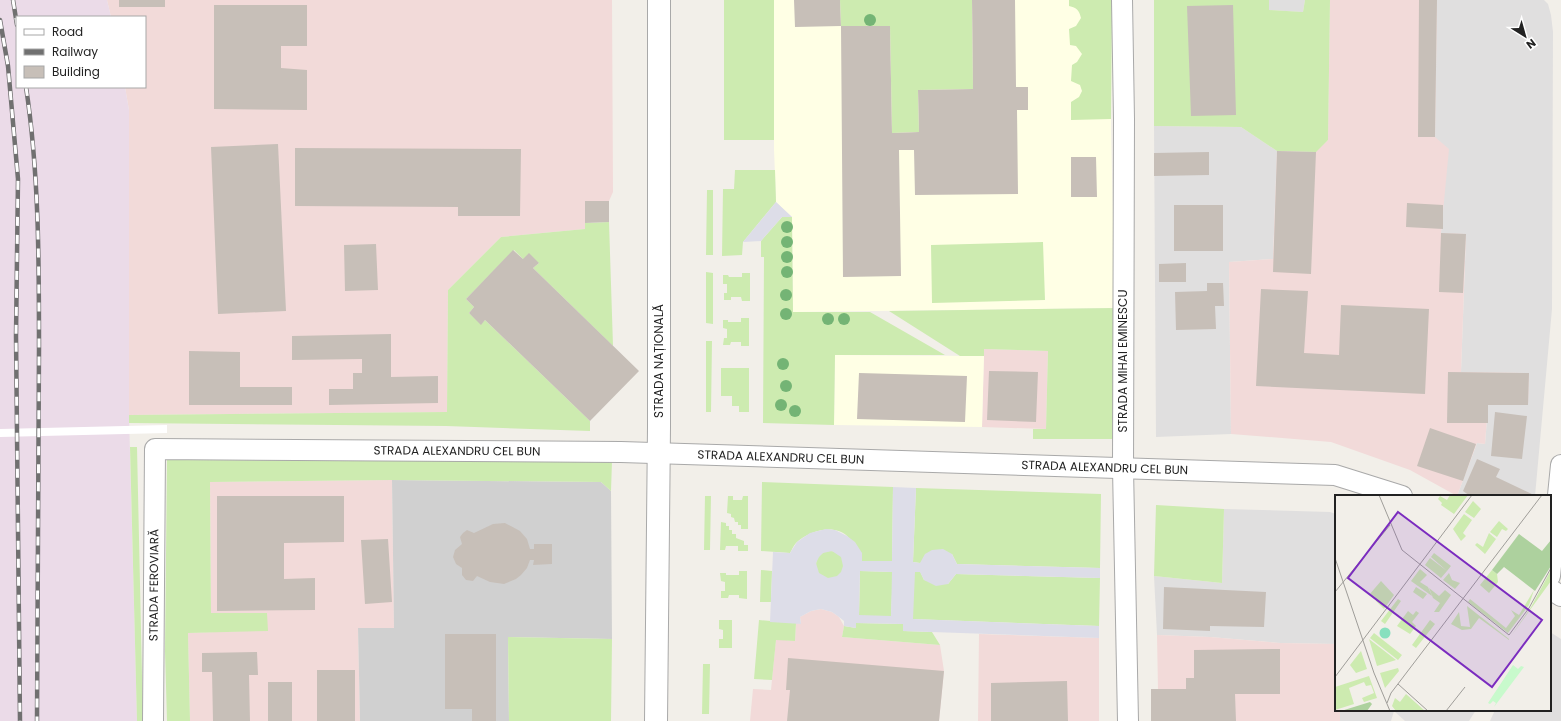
<svg xmlns="http://www.w3.org/2000/svg" width="1561" height="721" font-family="Poppins,sans-serif">
	<rect width="100%" height="100%" fill="#f2efe9"/>
	<path fill="#e0dfdf" d="M 1269,0 L 1305,0 L 1303,12 L 1269,10 Z
		M 1437,0 L 1544,0 L 1548,4 L 1551,15 L 1553,32 L 1552,309 L 1535,496 L 1457,496 L 1477,443 L 1485,444 L 1488,405 L 1529,373 L 1461,372 L 1466,235 L 1441,233 L 1443,205 L 1435,137 Z
		M 1154,126 L 1241,127 L 1277,151 L 1273,259 L 1229,262 L 1231,434 L 1156,437 Z
		M 1224,509 L 1330,512 L 1336,514 L 1336,644 L 1280,643 L 1210,637 L 1157,635 L 1154,576 L 1222,583 Z
		M 1550,632 L 1561,639 L 1561,721 L 1490,721 L 1495,710 L 1550,710 Z
		M 1340,710 L 1476,710 L 1469,721 L 1405,721 L 1394,711 L 1391,721 L 1340,721 Z"/>
	<path fill="#f2dad9" d="M 107,0 L 612,0 L 613,192 L 609,201 L 585,202 L 585,229 L 501,237 L 448,290 L 447,412 L 129,415 L 129,110 L 125,87 L 145,87 L 145,17 L 111,17 Z
		M 1330,0 L 1437,0 L 1435,137 L 1449,149 L 1441,233 L 1466,234 L 1461,372 L 1529,373 L 1528,405 L 1488,405 L 1485,444 L 1477,443 L 1457,496 L 1410,470 L 1331,442 L 1231,434 L 1229,262 L 1273,259 L 1277,151 L 1315,152 L 1328,140 Z
		M 984,349 L 1048,351 L 1046,429 L 982,427 Z
		M 392,480 L 394,628 L 358,629 L 360,721 L 190,721 L 188,633 L 268,630 L 211,613 L 210,482 Z
		M 821,609 L 832,612 L 839,617 L 844,626 L 842,637 L 940,645 L 944,671 L 939,721 L 750,721 L 753,689 L 771,690 L 776,639 L 795,641 L 796,623 L 801,624 L 800,617 L 811,611 Z
		M 979,634 L 1099,638 L 1099,721 L 978,721 Z
		M 1157,635 L 1210,637 L 1280,643 L 1336,644 L 1336,710 L 1340,710 L 1340,721 L 1151,721 L 1158,689 Z"/>
	<path fill="#ebdbe8" d="M 0,0 L 107,0 L 111,17 L 17,17 L 17,87 L 125,87 L 129,110 L 129,415 L 137,721 L 0,721 Z"/>
	<path fill="#ffffe5" d="M 774,0 L 1112,0 L 1111,129 L 1115,308 L 793,312 L 792,217 L 776,202 L 774,149 Z
		M 835,355 L 984,356 L 982,427 L 834,425 Z"/>
	<path fill="#d0d0d0" d="M 392,480 L 601,482 L 611,491 L 612,639 L 508,637 L 509,721 L 360,721 L 358,628 L 394,628 Z"/>
	<path fill="#cdebb0" d="M 724,0 L 774,0 L 774,140 L 724,140 Z
		M 840,0 L 972,0 L 973,89 L 918,90 L 919,132 L 892,133 L 890,26 L 841,26 Z
		M 1069,0 L 1112,0 L 1111,119 L 1071,120 L 1071,102 L 1079,97 L 1082,91 L 1080,85 L 1071,81 L 1072,65 L 1077,62 L 1082,54 L 1076,46 L 1070,45 L 1069,29 L 1076,26 L 1081,18 C 1079,10 1077,8 1069,6 Z
		M 1154,0 L 1269,0 L 1269,10 L 1303,12 L 1305,0 L 1330,0 L 1328,140 L 1316,152 L 1277,151 L 1241,127 L 1154,126 Z
		M 735,170 L 775,170 L 776,202 L 743,242 L 742,255 L 722,256 L 723,189 L 734,189 Z
		M 707,190 L 713,190 L 713,255 L 706,255 Z
		M 782,217 L 792,217 L 793,312 L 870,312 L 945,355 L 835,355 L 834,425 L 763,423 L 764,257 L 761,257 L 761,241 Z
		M 609,222 L 613,346 L 533,268 L 539,263 L 523,259 L 514,250 L 466,299 L 474,307 L 469,313 L 481,324 L 485,320 L 590,421 L 590,431 L 446,426 L 129,423 L 129,415 L 447,412 L 448,290 L 501,237 L 585,229 L 585,223 Z
		M 1043,242 L 1045,300 L 932,303 L 931,245 Z
		M 706,272 L 713,273 L 713,324 L 706,323 Z
		M 742,273 L 750,273 L 750,301 L 742,301 L 741,297 L 731,297 L 731,300 L 724,300 L 724,293 L 727,293 L 727,284 L 723,284 L 723,275 L 728,275 L 729,277 L 742,277 Z
		M 1115,308 L 1113,439 L 1033,439 L 1033,429 L 1046,429 L 1048,351 L 984,349 L 984,356 L 960,356 L 889,311 Z
		M 741,318 L 749,318 L 749,346 L 741,346 L 741,342 L 731,342 L 730,345 L 723,345 L 724,338 L 727,338 L 727,329 L 723,328 L 723,320 L 728,320 L 728,322 L 741,322 Z
		M 706,341 L 712,341 L 711,412 L 706,412 Z
		M 721,368 L 749,368 L 749,412 L 739,412 L 739,406 L 732,406 L 732,396 L 721,396 Z
		M 130,447 L 137,447 L 143,721 L 137,721 Z
		M 167,460 L 612,461 L 611,491 L 601,482 L 392,480 L 210,482 L 211,613 L 267,613 L 268,631 L 188,633 L 190,721 L 167,721 L 165,651 Z
		M 762,482 L 893,487 L 892,562 L 862,561 C 858,553 854,543 848,537 C 835,523 808,531 796,543 C 793,546 792,550 790,553 L 761,551 Z
		M 916,488 L 1101,494 L 1100,568 L 957,564 L 952,554 L 920,563 L 913,562 Z
		M 705,496 L 711,496 L 710,550 L 704,550 Z
		M 728,496 L 733,496 L 733,500 L 742,500 L 743,496 L 748,496 L 748,529 L 741,529 L 741,525 L 738,525 L 738,522 L 735,522 L 734,518 L 731,517 L 731,514 L 727,513 Z
		M 1156,505 L 1224,509 L 1222,583 L 1154,576 Z
		M 721,522 L 726,523 L 726,526 L 729,526 L 729,530 L 732,530 L 732,534 L 736,534 L 736,538 L 744,541 L 744,545 L 748,545 L 748,551 L 738,551 L 738,546 L 726,546 L 725,550 L 720,550 Z
		M816 565a14 14 0 1 1 28 0a14 14 0 1 1-28 0Z
		M 761,570 L 772,571 L 771,602 L 760,602 Z
		M 739,571 L 747,571 L 747,599 L 739,598 L 739,595 L 729,595 L 728,598 L 721,598 L 721,591 L 725,591 L 725,582 L 721,581 L 720,573 L 726,573 L 726,575 L 739,575 Z
		M 860,571 L 893,572 L 891,616 L 859,616 Z
		M 920,571 L 924,580 L 948,584 L 956,574 L 1100,578 L 1099,626 L 912,619 L 914,572 Z
		M 719,620 L 732,620 L 732,648 L 719,648 L 719,639 L 723,639 L 723,630 L 719,629 Z
		M 759,620 L 796,623 L 795,641 L 776,640 L 772,680 L 754,679 Z
		M 856,623 L 903,624 L 903,631 L 932,632 L 940,645 L 842,637 L 844,626 L 856,628 Z
		M 508,637 L 612,639 L 611,721 L 509,721 Z
		M 703,664 L 710,664 L 709,714 L 702,714 Z"/>
	<path fill="#dddde8" fill-rule="evenodd" d="M 776,202 L 792,217 L 782,217 L 761,241 L 743,242 Z
		M 893,487 L 916,488 L 913,562 L 920,563 L 925,554 L 932,550 L 943,549 L 952,554 L 957,564 L 1100,568 L 1100,578 L 956,574 L 948,584 L 936,586 L 924,580 L 920,572 L 915,572 L 913,619 L 1099,626 L 1099,638 L 903,631 L 903,624 L 856,623 L 856,628 L 844,626 L 844,621 L 839,617 L 832,612 L 821,609 L 811,611 L 800,617 L 801,624 L 770,622 L 773,552 L 790,553 L 797,542 L 810,533 L 826,529 L 835,530 L 847,536 L 855,542 L 862,553 L 862,561 L 892,561 ZM 832,551 L 841,557 L 843,566 L 841,572 L 837,576 L 828,578 L 819,573 L 816,563 L 819,557 L 823,553 ZM 860,571 L 892,572 L 891,616 L 859,615 Z"/>
	<path fill="#fff" d="M 167,425 L 167,433 L 0,437 L 0,429 Z"/>
	<path fill="#c7bfb8" d="M 119,0 L 165,0 L 165,7 L 119,7 Z
		M 794,0 L 840,0 L 841,26 L 795,27 Z
		M 972,0 L 1015,0 L 1016,87 L 1028,87 L 1028,110 L 1017,110 L 1018,194 L 915,195 L 914,150 L 899,150 L 901,276 L 843,277 L 841,26 L 890,26 L 892,133 L 919,132 L 918,90 L 973,89 Z
		M 1419,0 L 1437,0 L 1435,137 L 1418,137 Z
		M 214,5 L 307,5 L 307,46 L 281,46 L 281,68 L 307,70 L 307,110 L 214,109 Z
		M 1233,5 L 1236,115 L 1191,116 L 1187,6 Z
		M 278,144 L 286,311 L 218,314 L 211,147 Z
		M 295,148 L 521,149 L 520,216 L 458,216 L 458,207 L 295,206 Z
		M 1277,151 L 1316,152 L 1311,274 L 1273,272 Z
		M 1209,152 L 1209,175 L 1154,176 L 1154,153 Z
		M 1071,157 L 1096,157 L 1097,197 L 1071,197 Z
		M 585,201 L 609,201 L 609,222 L 585,223 Z
		M 1407,203 L 1443,205 L 1443,229 L 1406,227 Z
		M 1174,205 L 1223,205 L 1223,251 L 1174,251 Z
		M 1441,233 L 1466,234 L 1463,293 L 1439,292 Z
		M 376,244 L 378,290 L 345,291 L 344,245 Z
		M 513,250 L 523,259 L 529,253 L 539,263 L 533,268 L 639,371 L 590,421 L 485,320 L 481,325 L 469,313 L 474,307 L 466,299 Z
		M 1186,263 L 1186,282 L 1159,282 L 1159,264 Z
		M 1207,283 L 1223,283 L 1224,306 L 1215,306 L 1216,329 L 1176,330 L 1175,292 L 1207,291 Z
		M 1261,289 L 1308,291 L 1304,353 L 1339,355 L 1341,305 L 1429,309 L 1425,394 L 1256,386 Z
		M 391,334 L 391,377 L 438,376 L 438,403 L 329,405 L 329,389 L 353,389 L 353,373 L 362,373 L 362,359 L 292,360 L 292,336 Z
		M 189,351 L 240,352 L 240,387 L 292,387 L 292,405 L 189,405 Z
		M 989,371 L 1038,372 L 1036,422 L 987,420 Z
		M 1448,372 L 1529,373 L 1528,405 L 1488,405 L 1488,423 L 1447,423 Z
		M 859,373 L 967,376 L 965,422 L 857,419 Z
		M 1495,412 L 1527,416 L 1522,459 L 1491,456 Z
		M 1430,428 L 1476,444 L 1463,481 L 1417,466 Z
		M 1477,459 L 1500,469 L 1496,477 L 1536,496 L 1470,496 L 1463,491 Z
		M 217,496 L 344,496 L 344,542 L 284,543 L 284,579 L 315,578 L 315,610 L 217,611 Z
		M 505,523 L 520,531 L 527,539 L 530,549 L 534,549 L 534,544 L 552,544 L 552,564 L 533,565 L 534,560 L 530,560 L 527,568 L 521,575 L 516,579 L 504,584 L 490,582 L 477,576 L 473,581 L 466,580 L 462,575 L 462,568 L 456,564 L 453,557 L 455,550 L 462,544 L 460,537 L 463,533 L 467,530 L 474,533 L 493,524 Z
		M 388,539 L 392,602 L 365,604 L 361,540 Z
		M 1164,587 L 1266,592 L 1264,627 L 1210,626 L 1210,631 L 1163,629 Z
		M 445,634 L 496,634 L 496,721 L 472,721 L 472,709 L 445,709 Z
		M 1280,649 L 1280,694 L 1235,694 L 1236,721 L 1151,721 L 1151,689 L 1186,689 L 1186,678 L 1194,678 L 1194,650 Z
		M 257,652 L 258,675 L 249,675 L 250,721 L 213,721 L 212,672 L 202,672 L 202,653 Z
		M 788,658 L 944,671 L 939,721 L 787,721 L 790,690 L 786,690 Z
		M 317,670 L 355,670 L 355,721 L 317,721 Z
		M 1067,681 L 1068,721 L 991,721 L 991,683 Z
		M 268,682 L 292,682 L 292,721 L 268,721 Z"/>
	<g fill="none" stroke-linecap="round" stroke-linejoin="round">
		<g stroke="#a9a9a9" stroke-width="22">
			<g id="minor">
				<path d="M 1122,0 L 1124,119 L 1123,468 L 1128,721"/>
				<path d="M 1550,576 L 1561,465"/>
				<path d="M 1550,589 L 1561,596"/>
				<path id="s1" d="M 153,721 L 155,449 L 621,452 L 1335,475 L 1402,496"/>
			</g>
		</g>
		<g stroke="#a9a9a9" stroke-width="24">
			<path id="tertiary" d="M 656,721 L 659,427 L 659,0"/>
		</g>
		<use href="#minor" stroke="#fff" stroke-width="20"/>
		<use href="#tertiary" stroke="#fff" stroke-width="22"/>
		<g stroke="#707070" stroke-width="4.5">
			<path id="rail" d="M 13,0 L 17,25
				M 0,20 L 8,66 L 18,179 L 16,336 L 20,721
				M 26,87 C 39,173 39,261 39,348 C 39,472 37,597 37,721"/>
		</g>
		<use href="#rail" stroke="#fff" stroke-width="3" stroke-dasharray="9" stroke-linecap="butt"/>
	</g>
	<g fill="#74b475">
		<circle cx="870" cy="20" r="6"/>
		<circle cx="787" cy="227" r="6"/>
		<circle cx="787" cy="242" r="6"/>
		<circle cx="787" cy="257" r="6"/>
		<circle cx="787" cy="272" r="6"/>
		<circle cx="786" cy="295" r="6"/>
		<circle cx="786" cy="314" r="6"/>
		<circle cx="828" cy="319" r="6"/>
		<circle cx="844" cy="319" r="6"/>
		<circle cx="783" cy="364" r="6"/>
		<circle cx="786" cy="386" r="6"/>
		<circle cx="781" cy="405" r="6"/>
		<circle cx="795" cy="411" r="6"/>
	</g>
	<g text-anchor="middle" stroke-width="4" stroke-linejoin="round" paint-order="stroke">
		<g font-size="12" fill="#222" stroke="#fff">
			<text transform="translate(659 361) rotate(-90)" y="4">STRADA NAȚIONALĂ</text>
			<text transform="translate(1123 361) rotate(-90)" y="4">STRADA MIHAI EMINESCU</text>
			<text dy="4" stroke="none"><textPath href="#s1" startOffset="574">STRADA ALEXANDRU CEL BUN</textPath></text>
			<text dy="4" stroke="none"><textPath href="#s1" startOffset="898">STRADA ALEXANDRU CEL BUN</textPath></text>
			<text dy="4" stroke="none"><textPath href="#s1" startOffset="1222">STRADA ALEXANDRU CEL BUN</textPath></text>
			<text dy="4" stroke="none"><textPath href="#s1" startOffset="136">STRADA FEROVIARĂ</textPath></text>
		</g>
	</g>
	<g transform="translate(1335 495)">
		<rect width="216" height="216" fill="#f2efe9"/>
		<path d="M 115,0 L 133,0 L 119,19 L 106,10 L 107,8 L 103,4 L 105,1 L 112,5 ZM 138,6 L 146,14 L 139,23 L 130,17 ZM 129,19 L 137,25 L 128,38 L 131,41 L 126,46 L 118,34 ZM 164,26 L 173,34 L 171,36 L 167,34 L 162,42 L 155,37 ZM 154,38 L 161,44 L 150,59 L 140,50 L 142,48 L 148,52 ZM 99,58 L 116,71 L 112,76 L 96,62 ZM 95,63 L 112,76 L 106,83 L 90,70 ZM 85,74 L 92,80 L 85,87 L 93,92 L 97,101 L 76,86 ZM 157,75 L 162,79 L 163,87 L 154,98 L 145,90 ZM 216,75 L 216,86 L 176,141 L 196,112 ZM 114,78 L 117,85 L 125,88 L 120,94 L 108,85 ZM 46,86 L 59,100 L 49,114 L 41,106 L 40,102 L 34,100 ZM 81,92 L 92,99 L 88,104 L 78,97 ZM 94,93 L 104,101 L 110,95 L 116,100 L 104,117 L 99,117 L 105,108 L 98,103 ZM 199,95 L 194,110 L 173,138 L 133,107 L 135,104 L 171,133 L 180,121 L 176,115 L 184,120 ZM 63,104 L 66,106 L 50,129 L 46,126 ZM 132,111 L 174,144 L 174,145 L 144,123 L 136,134 L 127,135 L 116,129 L 124,117 L 126,131 L 135,132 ZM 73,116 L 78,120 L 81,116 L 84,118 L 77,127 L 81,131 L 75,139 L 62,131 ZM 95,125 L 100,129 L 81,153 L 77,150 ZM 39,138 L 67,160 L 63,165 L 35,143 ZM 34,144 L 61,165 L 42,171 ZM 26,156 L 32,174 L 21,178 L 15,170 ZM 63,173 L 64,176 L 50,193 L 45,178 ZM 34,181 L 42,203 L 29,207 L 27,203 L 39,198 L 36,190 L 31,191 L 29,187 L 14,193 L 19,209 L 0,215 L 0,192 ZM 71,199 L 90,216 L 61,216 L 57,211 L 60,203 L 65,207 Z" fill="#cdebb0"/>
		<path d="M 184,39 L 207,56 L 216,45 L 216,71 L 200,96 L 169,72 L 162,79 L 157,75 ZM 35,207 L 37,209 L 32,216 L 6,216 Z" fill="#add19e"/>
		<path d="M 178,170 L 183,174 L 186,171 L 189,172 L 159,212 L 161,208 L 158,206 L 155,209 L 153,208 Z" fill="#c8facc"/>
		<path d="M44.5 138a5.5 5.5 0 1 1 11 0a5.5 5.5 0 1 1-11 0Z" fill="#88e0be"/>
		<path fill="none" stroke="#9f9d99" stroke-width="1" d="M 44,0 L 67,55 L 174,140 L 194,113 L 216,73M 0,63 L 39,178 L 55,216M 0,97 L 55,30M 0,182 L 137,0M 63,189 L 93,216M 52,208 L 56,198 L 207,0M 111,216 L 130,192"/>
		<path fill="#7b2cbf" fill-opacity="0.15" stroke="#7b2cbf" stroke-width="2" d="M 63,17 L 207,125 L 157,192 L 13,83 Z"/>
		<rect width="216" height="216" fill="none" stroke="#222" stroke-width="2"/>
	</g>
	<rect x="16" y="16" width="130" height="72" fill="#ffffff" stroke="#a7a7a7"/>
	<rect x="24" y="29" width="20" height="6" fill="#ffffff" stroke="#a7a7a7"/>
	<text x="52" y="36" font-size="12" fill="#222222">Road</text>
	<rect x="24" y="49" width="20" height="6" fill="#707070" stroke="#a7a7a7"/>
	<text x="52" y="56" font-size="12" fill="#222222">Railway</text>
	<rect x="24" y="66" width="20" height="12" fill="#c7bfb8" stroke="#a7a7a7"/>
	<text x="52" y="76" font-size="12" fill="#222222">Building</text>
	<g transform="translate(1525 36) rotate(143)" stroke="#ffffff" stroke-width="3" paint-order="stroke">
	<path d="M0-3L7 15L0 10L-7 15Z" fill="#222222"/>
	<text y="-6" font-size="11" font-weight="bold" text-anchor="middle" fill="#222222">N</text>
	</g>
</svg>
